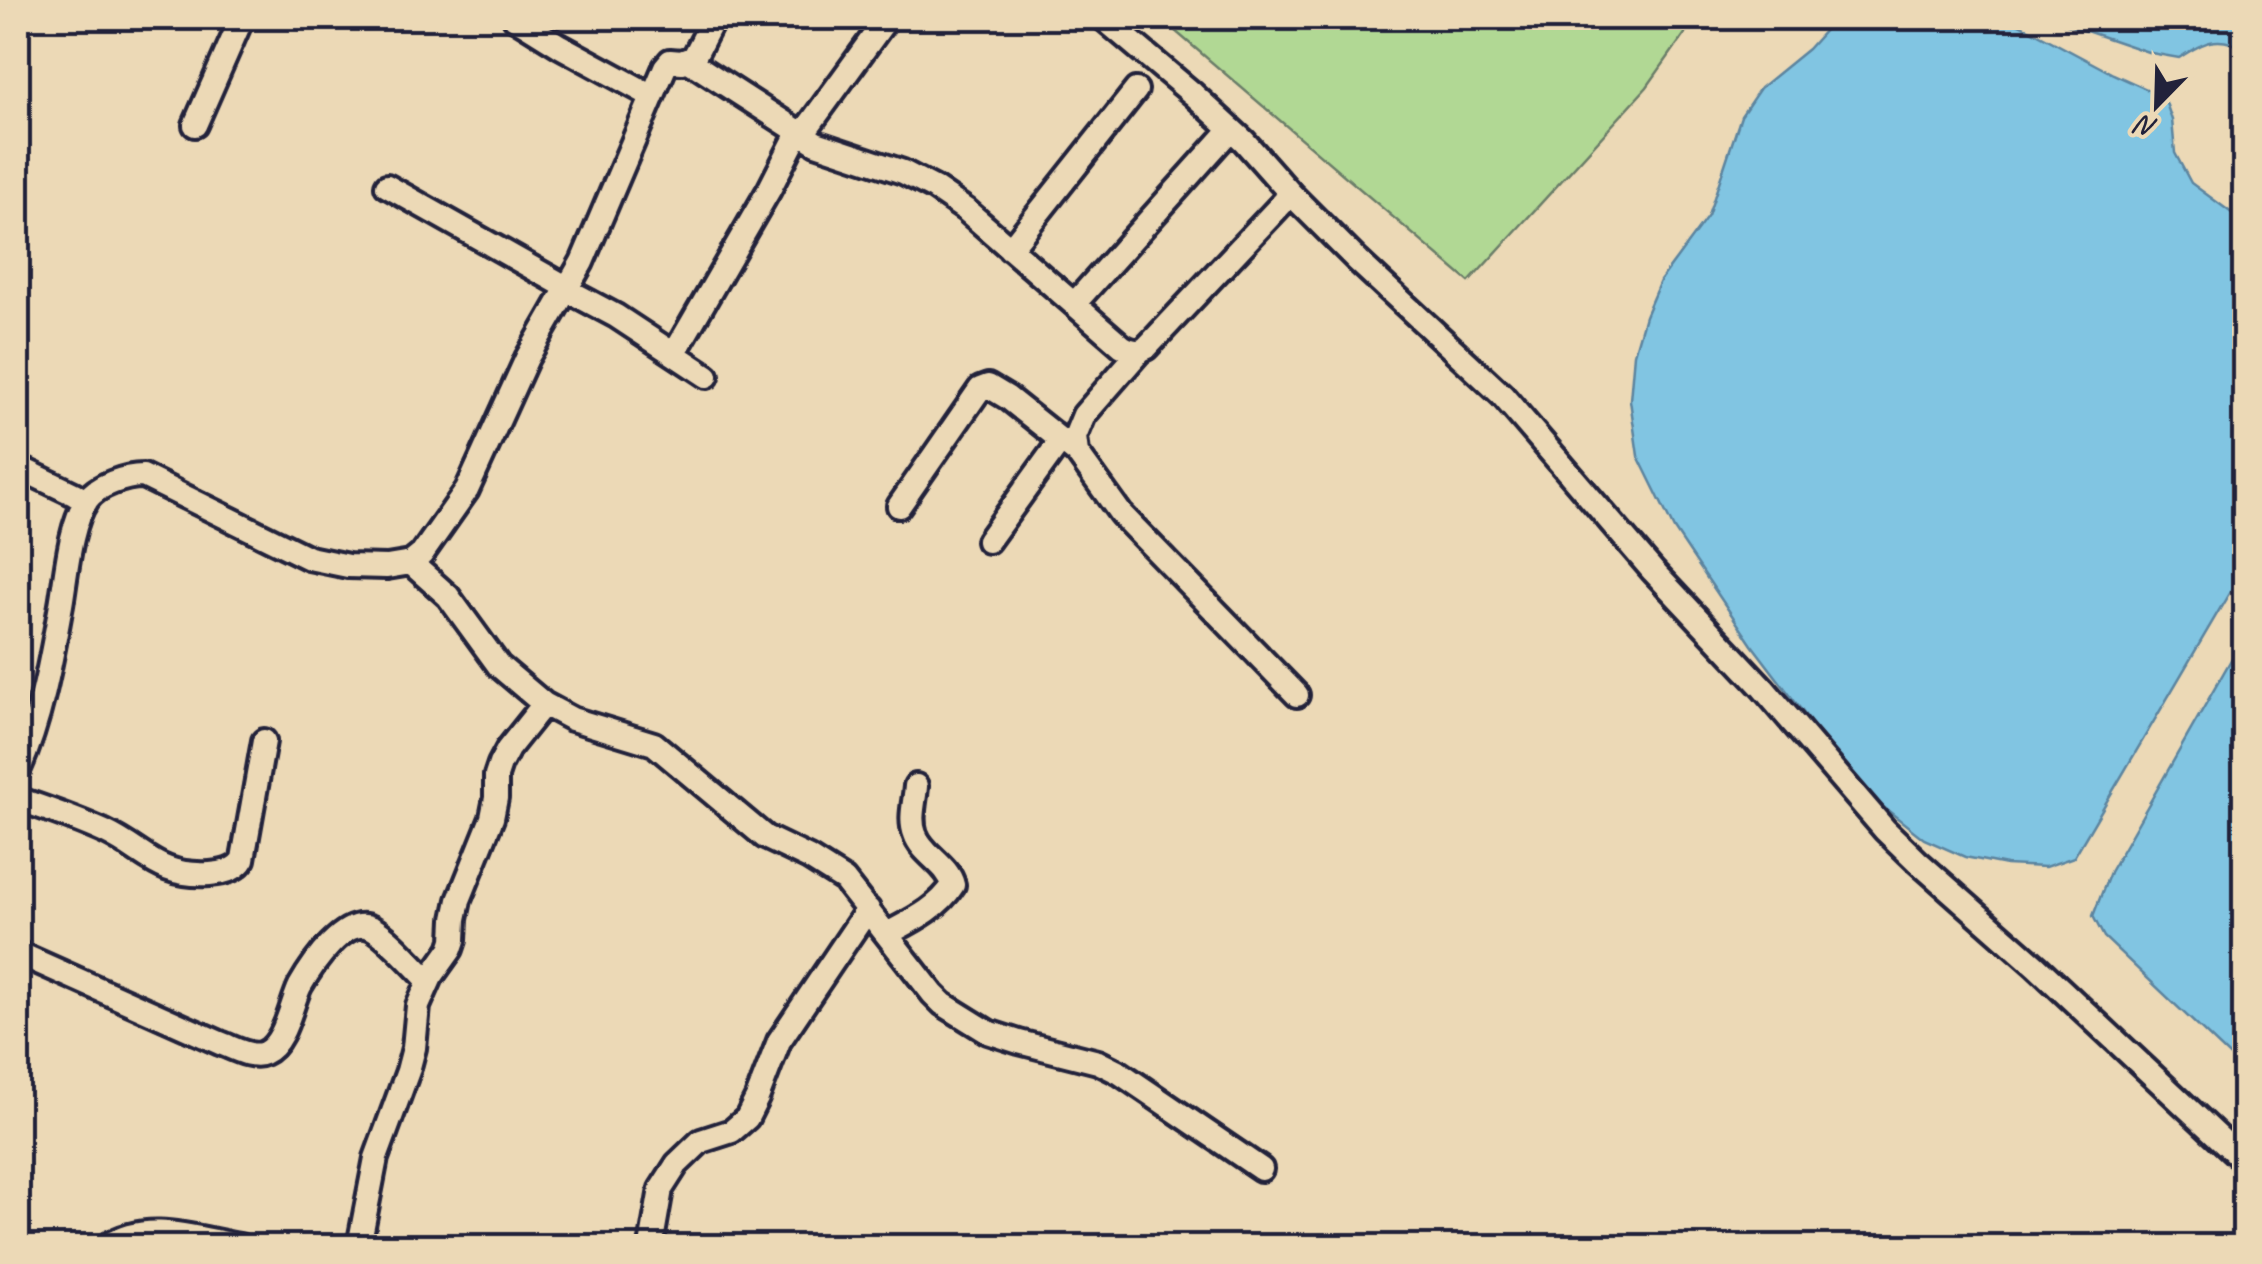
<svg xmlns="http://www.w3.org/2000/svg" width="2262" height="1264" font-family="Caveat,sans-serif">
	<rect width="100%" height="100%" fill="#ecd9b6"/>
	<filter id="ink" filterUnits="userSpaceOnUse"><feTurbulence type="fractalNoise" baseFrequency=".01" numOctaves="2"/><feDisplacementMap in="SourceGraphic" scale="20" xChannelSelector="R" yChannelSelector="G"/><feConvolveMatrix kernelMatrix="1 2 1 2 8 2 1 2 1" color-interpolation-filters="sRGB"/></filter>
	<g filter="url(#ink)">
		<path fill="#b1d894" stroke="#6a7d68" stroke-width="2.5" d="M 1160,18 L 1696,18 L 1647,87 L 1469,282 Z"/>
		<path fill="#81c5e2" stroke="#5b849f" stroke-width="2.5" d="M 1836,18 L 2008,18 L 2113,74 L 2164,97 L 2172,120 L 2175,153 L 2191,183 L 2244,222 L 2244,568 L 2074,857 L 2045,867 L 2006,865 L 1965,857 L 1924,839 L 1862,790 L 1752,645 L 1674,529 L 1638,456 L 1630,400 L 1634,354 L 1645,316 L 1660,281 L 1708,216 L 1741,116 L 1760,88 L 1808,49 Z
			M 2048,18 L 2244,18 L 2244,49 C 2218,33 2202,43 2179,58 L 2151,53 Z
			M 2244,637 L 2244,1070 L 2104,937 L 2093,916 L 2110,872 Z"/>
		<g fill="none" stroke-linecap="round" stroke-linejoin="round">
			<g stroke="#22223b" stroke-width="30">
				<path id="minor" d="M 515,18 L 560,46 L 652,96
					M 1103,18 L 1193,94 L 1244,141 L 1291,194 L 1358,261 L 1502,395 L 1653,571 L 1763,688 L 1885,830 L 1917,861 L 2036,966 L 2244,1161
					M 689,61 L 816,143 L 903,172 L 934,188 L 966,210 L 1122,346 C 1131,351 1137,353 1146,348 L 1291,194
					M 195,125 L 242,18
					M 802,135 L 887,18
					M 387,186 L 568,288
					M 1010,249 L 1136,90
					M 567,290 L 616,316 L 707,376
					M 1074,304 L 1231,129
					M 1139,352 L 1084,415 L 1075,437 L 1077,453 L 1121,514 L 1297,695
					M 674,354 L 769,190 L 798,133
					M 18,467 L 74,494 L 86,502
					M 899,506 L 980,389 L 988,386 L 1008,398 L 1077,453
					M 988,541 L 1061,440
					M 411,563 L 448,596 L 499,666 L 544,704 L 572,719 L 654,744 L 765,837 L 809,858 L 844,880 L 933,994 L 943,1004 L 988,1032 L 1019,1042 L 1098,1062 L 1120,1073 L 1261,1169
					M 18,771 C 41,719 51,661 61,605 C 66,577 70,523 87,500 C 97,485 126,476 143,476 L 309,558 L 348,566 L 387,567 L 411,563 L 422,554 L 467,490 L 527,358 L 582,262 L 665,67 L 670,61 L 682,62 L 694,57 L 714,18
					M 18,799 C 47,809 77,819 105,832 C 147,852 157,877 210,874 C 223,873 237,870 243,859 L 264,741
					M 887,934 C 911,921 938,909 953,885 C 948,864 922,855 915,834 C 909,819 915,801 916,786
					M 18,953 L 220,1043 C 232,1047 251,1059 264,1053 C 285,1044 291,1004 300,986 C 312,965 345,915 372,928 C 388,936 415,967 429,981
					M 107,1246 C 147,1220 195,1238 239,1246
					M 359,1246 L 376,1158 L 408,1071 L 414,1048 L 418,1006 L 431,977 L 451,949 L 454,940 L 455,919 L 459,900 L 492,818 L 496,798 L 496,776 L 500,764 L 508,749 L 544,704
					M 651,1246 L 661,1189 L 677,1164 L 701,1141 L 732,1131 L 747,1118 L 757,1098 L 779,1041 L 868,909"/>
			</g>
			<use href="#minor" stroke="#ecd9b6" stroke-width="22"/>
		</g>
	</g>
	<rect width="2262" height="1264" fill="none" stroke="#ecd9b6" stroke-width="60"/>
	<rect x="30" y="30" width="2202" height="1204" fill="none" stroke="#22223b" stroke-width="4" filter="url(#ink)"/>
	<g transform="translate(2157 105) rotate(203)" stroke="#ecd9b6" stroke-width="8" paint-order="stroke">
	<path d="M0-8L18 38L0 25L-18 38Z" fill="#22223b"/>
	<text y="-15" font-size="28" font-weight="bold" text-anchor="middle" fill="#22223b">N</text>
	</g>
</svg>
